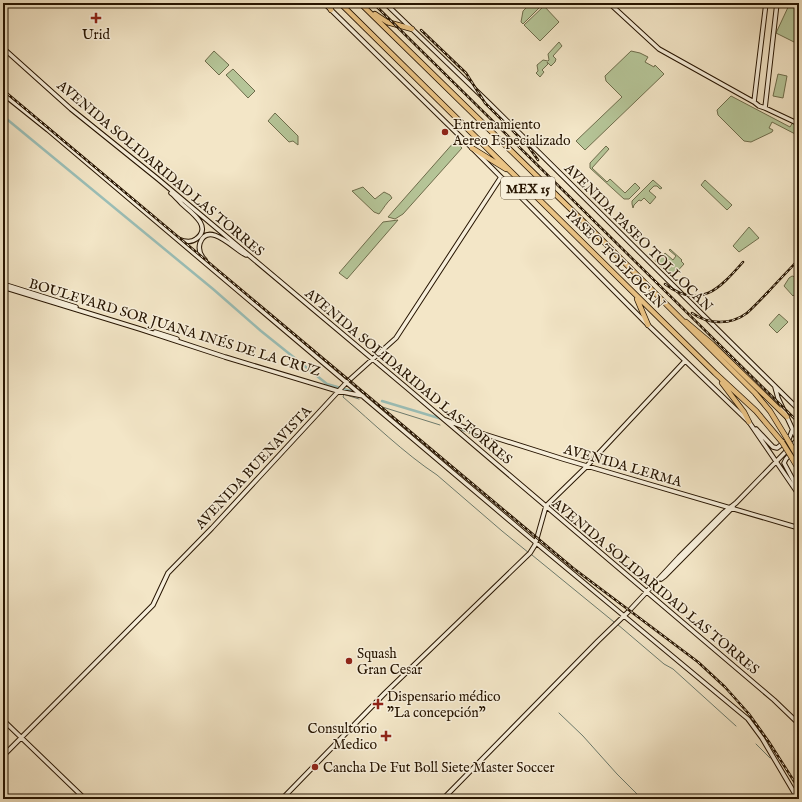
<svg xmlns="http://www.w3.org/2000/svg" width="802" height="802" font-family="'IM FELL English',serif">
	<rect width="100%" height="100%" fill="#f3e6c7"/>
	<filter id="stains"><feTurbulence type="fractalNoise" baseFrequency=".005" numOctaves="4"/><feColorMatrix values="0 0 0 0 .2 0 0 0 0 .09 0 0 0 0 .02 0 0 0 .5 -.17"/></filter>
	<radialGradient id="worn" r=".72"><stop offset=".6" stop-color="#630" stop-opacity="0"/><stop offset="1" stop-color="#630" stop-opacity=".3"/></radialGradient>
	<path fill="#b6c699" stroke="#6e6d4c" d="M 531,3 L 544,3 L 523,24 L 521,22 L 523,11 Z
		M 790,3 L 799,4 L 799,36 L 796,43 L 776,33 Z
		M 544,6 L 559,22 L 540,41 L 524,25 Z
		M 559,42 L 562,46 L 553,56 L 556,59 L 555,62 L 551,66 L 547,62 L 548,64 L 542,70 L 544,72 L 540,77 L 536,73 L 538,71 L 537,65 L 543,60 L 548,61 L 549,60 L 548,54 Z
		M 214,51 L 229,65 L 219,75 L 205,61 Z
		M 631,51 L 640,53 L 648,57 L 645,62 L 654,67 L 655,65 L 664,74 L 585,150 L 576,141 L 622,97 L 606,81 L 605,76 Z
		M 233,69 L 255,91 L 248,98 L 226,75 Z
		M 778,74 L 787,76 L 783,98 L 773,96 Z
		M 731,96 L 790,127 L 793,122 L 799,125 L 799,136 L 772,122 L 769,128 L 773,130 L 772,132 L 751,142 L 744,141 L 718,115 L 717,110 Z
		M 275,113 L 298,136 L 298,145 L 293,141 L 289,142 L 268,121 Z
		M 455,141 L 462,148 L 403,214 L 395,219 L 388,217 Z
		M 606,146 L 609,149 L 592,168 L 607,182 L 610,179 L 625,193 L 635,183 L 640,188 L 629,199 L 624,199 L 590,168 L 590,163 Z
		M 653,180 L 662,188 L 660,189 L 657,186 L 654,186 L 649,191 L 656,197 L 650,204 L 644,198 L 641,201 L 639,200 L 634,205 L 633,208 L 632,204 L 632,201 Z
		M 705,180 L 732,205 L 727,210 L 701,185 Z
		M 363,187 L 375,199 L 384,192 L 390,195 L 392,198 C 386,203 384,208 379,214 L 374,212 L 352,191 Z
		M 398,220 L 347,279 L 339,273 L 383,222 Z
		M 749,227 L 759,238 L 739,252 L 733,246 Z
		M 670,249 L 682,260 L 681,261 L 684,264 L 672,277 L 655,261 L 660,253 L 664,255 L 665,253 L 673,260 L 676,256 L 669,250 Z
		M 792,276 L 799,278 L 799,290 L 793,296 L 784,286 L 789,278 Z
		M 779,314 L 788,322 L 777,333 L 769,325 Z"/>
	<g fill="none" stroke-linecap="round" stroke-linejoin="round">
		<path stroke="#6c7b6e" stroke-width="1" d="M 343,394 L 359,399
			M 344,394 L 343,397 C 372,422 405,454 437,475 L 502,531 L 529,553
			M 376,405 L 440,425
			M 461,430 L 480,437
			M 532,555 L 614,622
			M 617,624 L 664,664 L 673,669 L 736,726
			M 559,713 L 583,736 L 617,774 L 642,799
			M 756,744 L 770,758
			M 791,777 L 799,785"/>
		<path stroke="#9bbfb8" stroke-width="2.5" d="M 3,116 L 213,289 L 261,331 L 327,384 L 351,391
			M 382,401 L 442,419"/>
		<g stroke="#261400" stroke-width="5.5">
			<path id="secondary" d="M 324,3 L 472,148 L 648,325 L 749,422 L 799,495
				M 385,3 L 489,103 L 799,410
				M 609,3 L 659,49 L 754,102 L 759,106 L 765,108 L 799,124
				M 3,48 L 71,109 L 158,179 L 407,388 L 774,700 L 799,724
				M 3,94 L 48,130 L 535,542 L 748,719 L 762,738 L 798,799
				M 754,102 L 766,3
				M 765,108 L 777,3
				M 171,193 C 175,196 178,200 182,204 C 191,212 213,227 196,239 C 191,243 185,242 178,239
				M 205,260 C 200,255 198,250 200,243 C 208,220 235,250 246,255
				M 3,284 L 76,307
				M 3,287 L 140,329 L 225,357 L 338,391 L 363,396
				M 155,332 L 177,339
				M 775,387 L 778,398 L 799,443
				M 446,420 L 471,430 L 563,459 L 799,528
				M 756,429 L 773,447 L 777,448 L 789,439 L 792,431
				M 799,449 C 793,451 786,457 784,463 L 797,487 L 799,493
				M 661,579 L 665,576 L 733,507
				M 3,720 L 85,799
				M 3,756 L 153,605 L 168,573 L 212,528 L 346,383 L 396,338 L 501,177
				M 282,799 L 385,693 L 530,553 L 535,545 L 546,506 L 584,469 L 685,361
				M 443,799 L 598,641 L 628,612 L 679,557 L 723,513 L 736,503 L 799,438"/>
		</g>
		<g stroke="#261400" stroke-width="6">
			<path id="highway" d="M 328,3 L 331,10
				M 340,3 L 715,373 L 756,411 L 782,442
				M 360,3 L 591,229 L 755,393 L 770,411 L 786,437
				M 375,14 L 387,22 L 412,29
				M 472,148 L 506,169
				M 637,299 L 648,325
				M 686,322 L 712,344 L 787,417
				M 722,383 L 744,412 L 749,422
				M 792,458 L 799,470"/>
		</g>
		<use href="#secondary" stroke="#f7efdb" stroke-width="3.5"/>
		<use href="#highway" stroke="#eac384" stroke-width="4.5"/>
		<g stroke="#261400" stroke-width="2.5">
			<path id="rail" d="M 373,3 L 799,423
				M 421,30 L 466,73 L 485,103 L 528,146 L 538,160
				M 3,90 L 573,568 L 698,662 L 725,687 L 749,714 L 769,742 L 799,789
				M 665,284 C 700,311 720,288 743,262
				M 692,313 C 709,325 731,325 747,313 C 755,306 762,298 769,291 C 779,280 789,270 799,259"/>
		</g>
		<use href="#rail" stroke="#f7efdb" stroke-width="1" stroke-dasharray="3" stroke-linecap="butt"/>
		<g stroke="#261400" stroke-width="6" stroke-linecap="butt">
			<path id="highway-bridge" d="M 786,437 L 796,454
				M 782,442 L 792,458"/>
		</g>
		<use href="#highway-bridge" stroke="#eac384" stroke-width="4.5"/>
	</g>
	<g fill="#8f2418" stroke="#f7efdb" stroke-width="1.5">
		<path d="M94 12h4v4h4v4h-4v4h-4v-4h-4v-4h4z"/>
		<circle cx="445" cy="132" r="4"/>
		<circle cx="349" cy="661" r="4"/>
		<path d="M376 698h4v4h4v4h-4v4h-4v-4h-4v-4h4z"/>
		<path d="M384 730h4v4h4v4h-4v4h-4v-4h-4v-4h4z"/>
		<circle cx="315" cy="767" r="4"/>
	</g>
	<g text-anchor="middle" stroke-width="3" stroke-linejoin="round" paint-order="stroke">
		<rect fill="#f7efdb" stroke="#655642" stroke-width="1" x="501" y="177" width="54" height="22" rx="3"/>
		<g font-size="13" font-weight="bold" fill="#261400">
			<text x="528" y="193">MEX 15</text>
		</g>
		<g font-size="14" fill="#261400" stroke="#f7efdb" text-anchor="start">
			<text x="96" y="39" text-anchor="middle">Urid</text>
			<text x="453" y="129">Entrenamiento<tspan x="453" dy="16">Aereo Especializado</tspan></text>
			<text x="357" y="658">Squash<tspan x="357" dy="16">Gran Cesar</tspan></text>
			<text x="387" y="701">Dispensario médico<tspan x="387" dy="16">"La concepción"</tspan></text>
			<text x="377" y="733" text-anchor="end">Consultorio<tspan x="377" dy="16">Medico</tspan></text>
			<text x="323" y="772">Cancha De Fut Boll Siete Master Soccer</text>
		</g>
		<g font-size="14" fill="#261400" stroke="#f7efdb">
			<text transform="translate(161 168) rotate(40)" y="5">AVENIDA SOLIDARIDAD LAS TORRES</text>
			<text transform="translate(639 237) rotate(45)" y="5">AVENIDA PASEO TOLLOCAN</text>
			<text transform="translate(616 259) rotate(45)" y="5">PASEO TOLLOCAN</text>
			<text transform="translate(175 327) rotate(17)" y="5">BOULEVARD SOR JUANA INÉS DE LA CRUZ</text>
			<text transform="translate(409 376) rotate(40)" y="5">AVENIDA SOLIDARIDAD LAS TORRES</text>
			<text transform="translate(623 465) rotate(16)" y="5">AVENIDA LERMA</text>
			<text transform="translate(253 467) rotate(-47)" y="5">AVENIDA BUENAVISTA</text>
			<text transform="translate(656 586) rotate(40)" y="5">AVENIDA SOLIDARIDAD LAS TORRES</text>
		</g>
	</g>
	<rect width="802" height="802" fill="none" stroke="#f3e6c7" stroke-width="16"/>
	<rect x="4" y="4" width="794" height="794" fill="none" stroke="#261400" stroke-width="2"/>
	<rect x="8" y="8" width="786" height="786" fill="none" stroke="#261400"/>
	<rect width="100%" height="100%" filter="url(#stains)"/>
	<rect width="100%" height="100%" fill="url(#worn)"/>
</svg>
